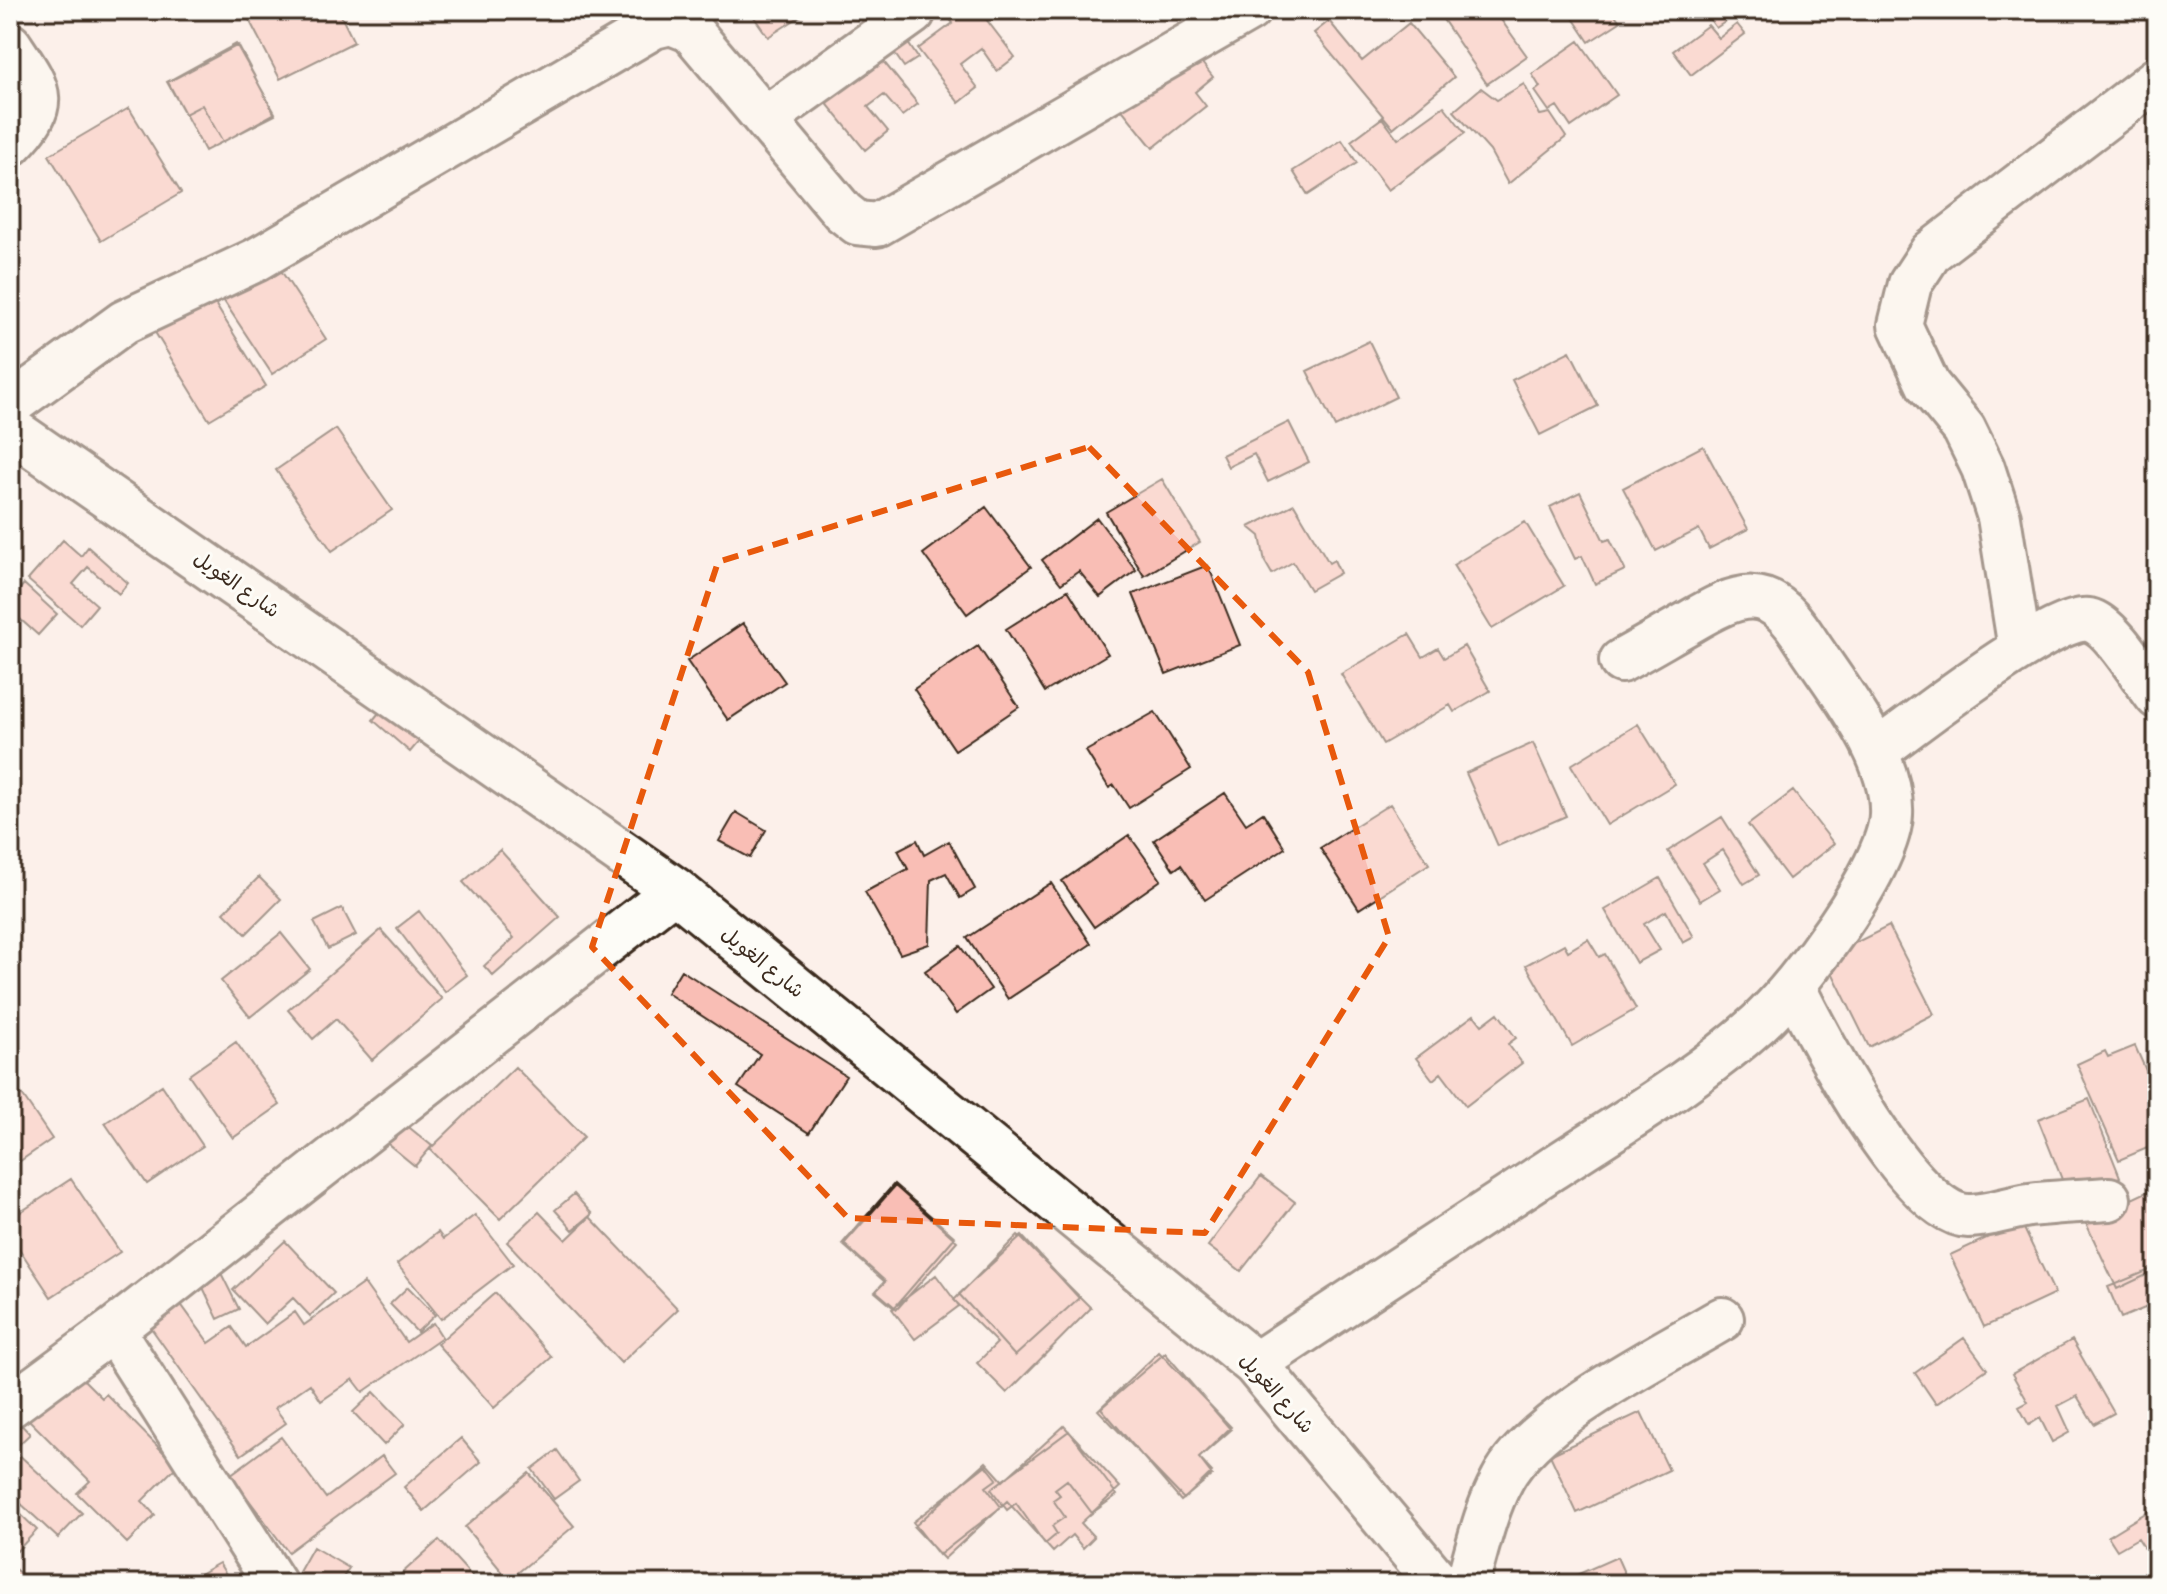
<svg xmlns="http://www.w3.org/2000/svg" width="2167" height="1594" font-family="Delius,'Playpen Sans Arabic',sans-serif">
	<rect width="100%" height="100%" fill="#fcf0ea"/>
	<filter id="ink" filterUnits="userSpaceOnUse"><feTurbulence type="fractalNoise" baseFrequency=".0125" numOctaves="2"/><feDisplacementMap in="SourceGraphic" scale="16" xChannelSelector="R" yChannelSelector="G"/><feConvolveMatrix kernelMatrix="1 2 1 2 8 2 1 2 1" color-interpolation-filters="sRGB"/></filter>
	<g filter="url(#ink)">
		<path fill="#f9beb5" stroke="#3b2a1e" stroke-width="2" d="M 244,10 L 338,10 L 354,42 L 280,79 Z
			M 749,10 L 810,10 L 768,37 Z
			M 957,10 L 979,10 L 1015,57 L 997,71 L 981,48 L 960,64 L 978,88 L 959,103 L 918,49 L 953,23 L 948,17 Z
			M 1448,10 L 1494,10 L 1527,56 L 1487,84 L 1440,15 Z
			M 1579,10 L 1612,10 L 1620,22 L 1589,42 L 1571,15 Z
			M 1703,10 L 1730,10 L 1734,16 L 1716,28 Z
			M 1329,21 L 1362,61 L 1409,23 L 1454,77 L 1393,128 L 1314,33 Z
			M 1737,24 L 1745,34 L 1691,75 L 1673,51 L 1708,25 L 1719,38 Z
			M 902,34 L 918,58 L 904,67 L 888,44 Z
			M 1579,41 L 1617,95 L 1571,127 L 1557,106 L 1549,111 L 1535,91 L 1540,87 L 1532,74 Z
			M 236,44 L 275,113 L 223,142 L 202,105 L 185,114 L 167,82 Z
			M 1187,44 L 1213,77 L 1195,92 L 1206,106 L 1153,148 L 1115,101 Z
			M 238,45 L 275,115 L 205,151 L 168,82 Z
			M 883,61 L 918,104 L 902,116 L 884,95 L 868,107 L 888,131 L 865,150 L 824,100 L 860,71 L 864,76 Z
			M 1524,84 L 1540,115 L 1550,113 L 1566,137 L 1508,184 L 1490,151 L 1454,111 L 1481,88 L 1497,100 Z
			M 1444,106 L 1465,133 L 1388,190 L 1351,141 L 1382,118 L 1398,139 Z
			M 129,108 L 181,193 L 101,241 L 49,155 Z
			M 1342,140 L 1357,163 L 1308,195 L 1293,171 Z
			M 272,257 L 326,339 L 272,374 L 218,292 Z
			M 209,294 L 266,386 L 209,420 L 153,329 Z
			M 1369,341 L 1396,397 L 1335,427 L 1307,371 Z
			M 1570,351 L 1598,406 L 1540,435 L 1512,380 Z
			M 1289,422 L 1309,462 L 1268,482 L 1254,454 L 1228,467 L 1222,455 Z
			M 336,429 L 392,510 L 332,551 L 276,470 Z
			M 1703,446 L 1748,529 L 1709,549 L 1699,529 L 1656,551 L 1623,488 Z
			M 1162,479 L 1200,542 L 1144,576 L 1106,512 Z
			M 1580,492 L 1604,541 L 1610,539 L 1625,570 L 1595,584 L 1582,556 L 1575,559 L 1550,507 Z
			M 1294,504 L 1329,563 L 1334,560 L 1340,573 L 1310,590 L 1293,562 L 1272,574 L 1265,562 L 1260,536 L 1249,527 Z
			M 986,507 L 1031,567 L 967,614 L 923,554 Z
			M 1097,518 L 1136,570 L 1100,597 L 1079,571 L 1061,584 L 1042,560 Z
			M 1525,522 L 1564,586 L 1492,629 L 1453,565 Z
			M 63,540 L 81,556 L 88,547 L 128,583 L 119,594 L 88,567 L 73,584 L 97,605 L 80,625 L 28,580 Z
			M 1208,565 L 1240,645 L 1166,674 L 1133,594 Z
			M 24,584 L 57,614 L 38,635 L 10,610 L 10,600 Z
			M 1068,590 L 1108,654 L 1045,692 L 1006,629 Z
			M 743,623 L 785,682 L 728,720 L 687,661 Z
			M 1409,634 L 1423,657 L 1438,648 L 1444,658 L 1464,646 L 1490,691 L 1454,712 L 1450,705 L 1383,744 L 1341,674 Z
			M 978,646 L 1019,707 L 955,750 L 914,689 Z
			M 388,702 L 426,733 L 410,752 L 373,720 Z
			M 1155,712 L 1191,769 L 1129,808 L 1114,785 L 1109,788 L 1086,751 Z
			M 1638,724 L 1675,784 L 1607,825 L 1571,765 Z
			M 1533,743 L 1566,816 L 1498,846 L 1466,773 Z
			M 1793,791 L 1834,844 L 1789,879 L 1748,825 Z
			M 1225,793 L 1246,824 L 1263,813 L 1285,848 L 1205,900 L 1181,865 L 1174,870 L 1154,840 Z
			M 1390,804 L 1429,864 L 1359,909 L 1320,848 Z
			M 736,812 L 766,830 L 750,858 L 719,841 Z
			M 1722,817 L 1759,875 L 1744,884 L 1723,850 L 1703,863 L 1720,889 L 1700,901 L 1668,851 Z
			M 1129,835 L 1161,880 L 1094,927 L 1062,881 Z
			M 917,840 L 924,855 L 949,841 L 975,889 L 960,898 L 946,873 L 931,880 L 929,944 L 900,954 L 865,892 L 908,869 L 898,850 Z
			M 500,850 L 560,917 L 493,976 L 484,966 L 514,938 L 463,882 Z
			M 259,877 L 281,899 L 246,934 L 224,912 Z
			M 1660,878 L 1694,937 L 1683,943 L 1666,911 L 1644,924 L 1660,950 L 1636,963 L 1605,910 Z
			M 1051,883 L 1091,944 L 1008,999 L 967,938 Z
			M 342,908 L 356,935 L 328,949 L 314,922 Z
			M 419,911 L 467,975 L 445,992 L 397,928 Z
			M 1889,926 L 1934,1014 L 1869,1047 L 1825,958 Z
			M 381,930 L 442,999 L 372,1060 L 336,1019 L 313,1039 L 288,1010 Z
			M 281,933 L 310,969 L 250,1017 L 221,981 Z
			M 1588,939 L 1599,957 L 1605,954 L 1636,1009 L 1572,1046 L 1526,965 L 1564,944 L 1568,951 Z
			M 960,946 L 991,989 L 956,1014 L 925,971 Z
			M 681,970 L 846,1076 L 809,1133 L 738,1087 L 760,1054 L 667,993 Z
			M 1498,1013 L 1516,1038 L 1508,1044 L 1522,1063 L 1466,1106 L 1441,1073 L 1433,1080 L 1416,1058 L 1474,1015 L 1482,1025 Z
			M 236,1042 L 280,1105 L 233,1138 L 189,1075 Z
			M 2135,1046 L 2152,1084 L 2157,1082 L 2157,1144 L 2119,1160 L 2077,1064 L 2105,1051 L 2108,1057 Z
			M 515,1067 L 584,1137 L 500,1219 L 430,1149 Z
			M 162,1085 L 203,1146 L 147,1184 L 105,1123 Z
			M 18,1089 L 52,1139 L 10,1168 L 10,1094 Z
			M 2089,1099 L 2120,1177 L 2069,1197 L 2038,1119 Z
			M 405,1124 L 432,1146 L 415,1166 L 388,1144 Z
			M 1261,1176 L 1295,1202 L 1241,1271 L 1208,1246 Z
			M 71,1179 L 120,1252 L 51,1297 L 10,1235 L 10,1219 Z
			M 894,1184 L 955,1237 L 894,1308 L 875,1292 L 885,1282 L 842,1244 Z
			M 895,1186 L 957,1241 L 897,1309 L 876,1291 L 885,1281 L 844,1244 Z
			M 2157,1187 L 2157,1270 L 2117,1289 L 2085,1221 Z
			M 574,1194 L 592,1214 L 573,1230 L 555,1210 Z
			M 539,1212 L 566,1240 L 590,1217 L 678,1309 L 621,1363 L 507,1242 Z
			M 475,1215 L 513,1264 L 441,1319 L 397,1264 L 438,1232 L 443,1239 Z
			M 2021,1222 L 2055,1294 L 1984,1327 L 1950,1255 Z
			M 1018,1235 L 1091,1308 L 1007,1393 L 977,1363 L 997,1343 L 954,1300 Z
			M 1022,1236 L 1079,1298 L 1015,1356 L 959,1294 Z
			M 285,1241 L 334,1293 L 310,1316 L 293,1298 L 265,1324 L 233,1290 Z
			M 218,1267 L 239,1309 L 218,1319 L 198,1277 Z
			M 2157,1267 L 2157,1303 L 2121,1318 L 2108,1287 Z
			M 936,1275 L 959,1306 L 915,1339 L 892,1309 Z
			M 364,1283 L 406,1342 L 433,1323 L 442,1337 L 363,1392 L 353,1379 L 321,1401 L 310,1384 L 275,1408 L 286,1423 L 241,1455 L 149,1325 L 180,1303 L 209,1343 L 232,1327 L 246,1347 L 295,1312 L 304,1325 Z
			M 408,1287 L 435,1315 L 417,1332 L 390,1304 Z
			M 495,1293 L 552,1357 L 494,1408 L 437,1344 Z
			M 1964,1338 L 1987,1369 L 1936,1404 L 1915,1373 Z
			M 2072,1340 L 2114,1413 L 2094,1424 L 2077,1396 L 2058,1406 L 2070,1432 L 2052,1442 L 2040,1418 L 2029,1425 L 2019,1407 L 2028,1402 L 2012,1374 Z
			M 1159,1352 L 1231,1427 L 1199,1458 L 1212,1472 L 1184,1499 L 1098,1410 Z
			M 1165,1353 L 1231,1430 L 1199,1458 L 1212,1475 L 1181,1501 L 1101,1408 Z
			M 72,1368 L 102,1398 L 106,1394 L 177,1466 L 142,1501 L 155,1515 L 127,1543 L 77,1493 L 90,1481 L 24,1415 Z
			M 374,1392 L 405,1424 L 384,1445 L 353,1412 Z
			M 1641,1412 L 1669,1470 L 1577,1513 L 1550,1455 Z
			M 13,1416 L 30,1434 L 10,1453 L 10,1419 Z
			M 1064,1426 L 1120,1487 L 1081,1523 L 1094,1537 L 1083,1548 L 1072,1535 L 1053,1552 L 1007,1501 L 944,1559 L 914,1527 L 986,1462 L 1003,1481 Z
			M 1069,1431 L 1117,1495 L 1092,1513 L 1067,1480 L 1055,1489 L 1060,1495 L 1053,1500 L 1065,1517 L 1052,1526 L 1057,1534 L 1045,1544 L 1016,1503 L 1007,1510 L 991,1489 Z
			M 281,1437 L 326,1498 L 382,1456 L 395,1473 L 288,1552 L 230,1475 Z
			M 461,1438 L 481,1462 L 424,1511 L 404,1487 Z
			M 557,1450 L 579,1481 L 554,1499 L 532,1469 Z
			M 16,1452 L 82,1513 L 58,1538 L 19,1502 L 14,1508 L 37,1530 L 17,1551 L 10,1544 L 10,1458 Z
			M 986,1465 L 997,1479 L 986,1487 L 1001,1507 L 939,1555 L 913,1522 Z
			M 529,1473 L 574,1526 L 509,1580 L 465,1527 Z
			M 2157,1506 L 2157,1568 L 2138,1538 L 2117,1550 L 2108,1536 Z
			M 439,1540 L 479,1584 L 390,1584 Z
			M 313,1547 L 349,1568 L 339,1584 L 303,1584 L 295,1579 Z
			M 1617,1557 L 1629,1584 L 1556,1584 Z
			M 219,1563 L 232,1584 L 182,1584 Z
			M 10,1565 L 33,1584 L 10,1584 Z"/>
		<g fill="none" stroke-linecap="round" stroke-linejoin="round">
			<g stroke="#3b2a1e" stroke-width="48">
				<path id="minor" d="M 10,45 C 40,90 52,103 10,145
					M 765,119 L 843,212 L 857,223 L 877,225 L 1249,10
					M 10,405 L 124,322 L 256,260 L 654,27 L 671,23 L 691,31 L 765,119 L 913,13
					M 2020,649 L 1999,517 L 1983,468 L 1964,429 L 1928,385 L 1900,325 L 1910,284 L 1931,252 L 2157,79
					M 1877,751 C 1910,727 2056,612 2089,620 C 2112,625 2142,678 2157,697
					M 1793,986 C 1818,1036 1910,1215 1968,1216 C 1988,1216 2009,1208 2029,1205 C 2055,1202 2082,1201 2109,1199
					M 113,1330 L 275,1584
					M 1255,1364 C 1353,1299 1451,1235 1550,1170 C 1620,1124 1696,1080 1759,1023 C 1799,986 1889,868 1891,815 C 1894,755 1836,687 1805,639 C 1768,580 1739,593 1688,623 C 1665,636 1643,649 1621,661
					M 10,1406 L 113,1330 L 675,890
					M 1467,1584 C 1477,1550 1485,1511 1502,1480 C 1534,1417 1661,1356 1722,1319"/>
			</g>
			<g stroke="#3b2a1e" stroke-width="50">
				<path id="tertiary" d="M 10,429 L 675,890 L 1255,1364 L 1439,1584"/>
			</g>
			<use href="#minor" stroke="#fdfcf7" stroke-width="42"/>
			<use href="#tertiary" stroke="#fdfcf7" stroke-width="44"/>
		</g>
	</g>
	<path d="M0 0H2167V1594H0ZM 1089,447 L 1308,672 L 1389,937 L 1205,1233 L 848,1218 L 592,947 L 718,562 Z" fill="#fcf0ea" fill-opacity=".55" fill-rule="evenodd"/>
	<path fill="none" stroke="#e8590c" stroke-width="6" stroke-dasharray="16 10" stroke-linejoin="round" d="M 1089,447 L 1308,672 L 1389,937 L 1205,1233 L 848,1218 L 592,947 L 718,562 Z"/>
	<g text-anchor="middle" stroke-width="6" stroke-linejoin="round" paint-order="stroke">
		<g font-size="20" fill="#3b2a1e" stroke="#fdfcf7">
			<text transform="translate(237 584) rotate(35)" y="7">شارع الغويل</text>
			<text transform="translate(763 962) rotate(39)" y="7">شارع الغويل</text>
			<text transform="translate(1277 1393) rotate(48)" y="7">شارع الغويل</text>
		</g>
	</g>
	<rect width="2167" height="1594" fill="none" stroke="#fdfcf7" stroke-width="40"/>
	<rect x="20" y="20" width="2127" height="1554" fill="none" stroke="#3b2a1e" stroke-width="3" filter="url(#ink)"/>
</svg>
